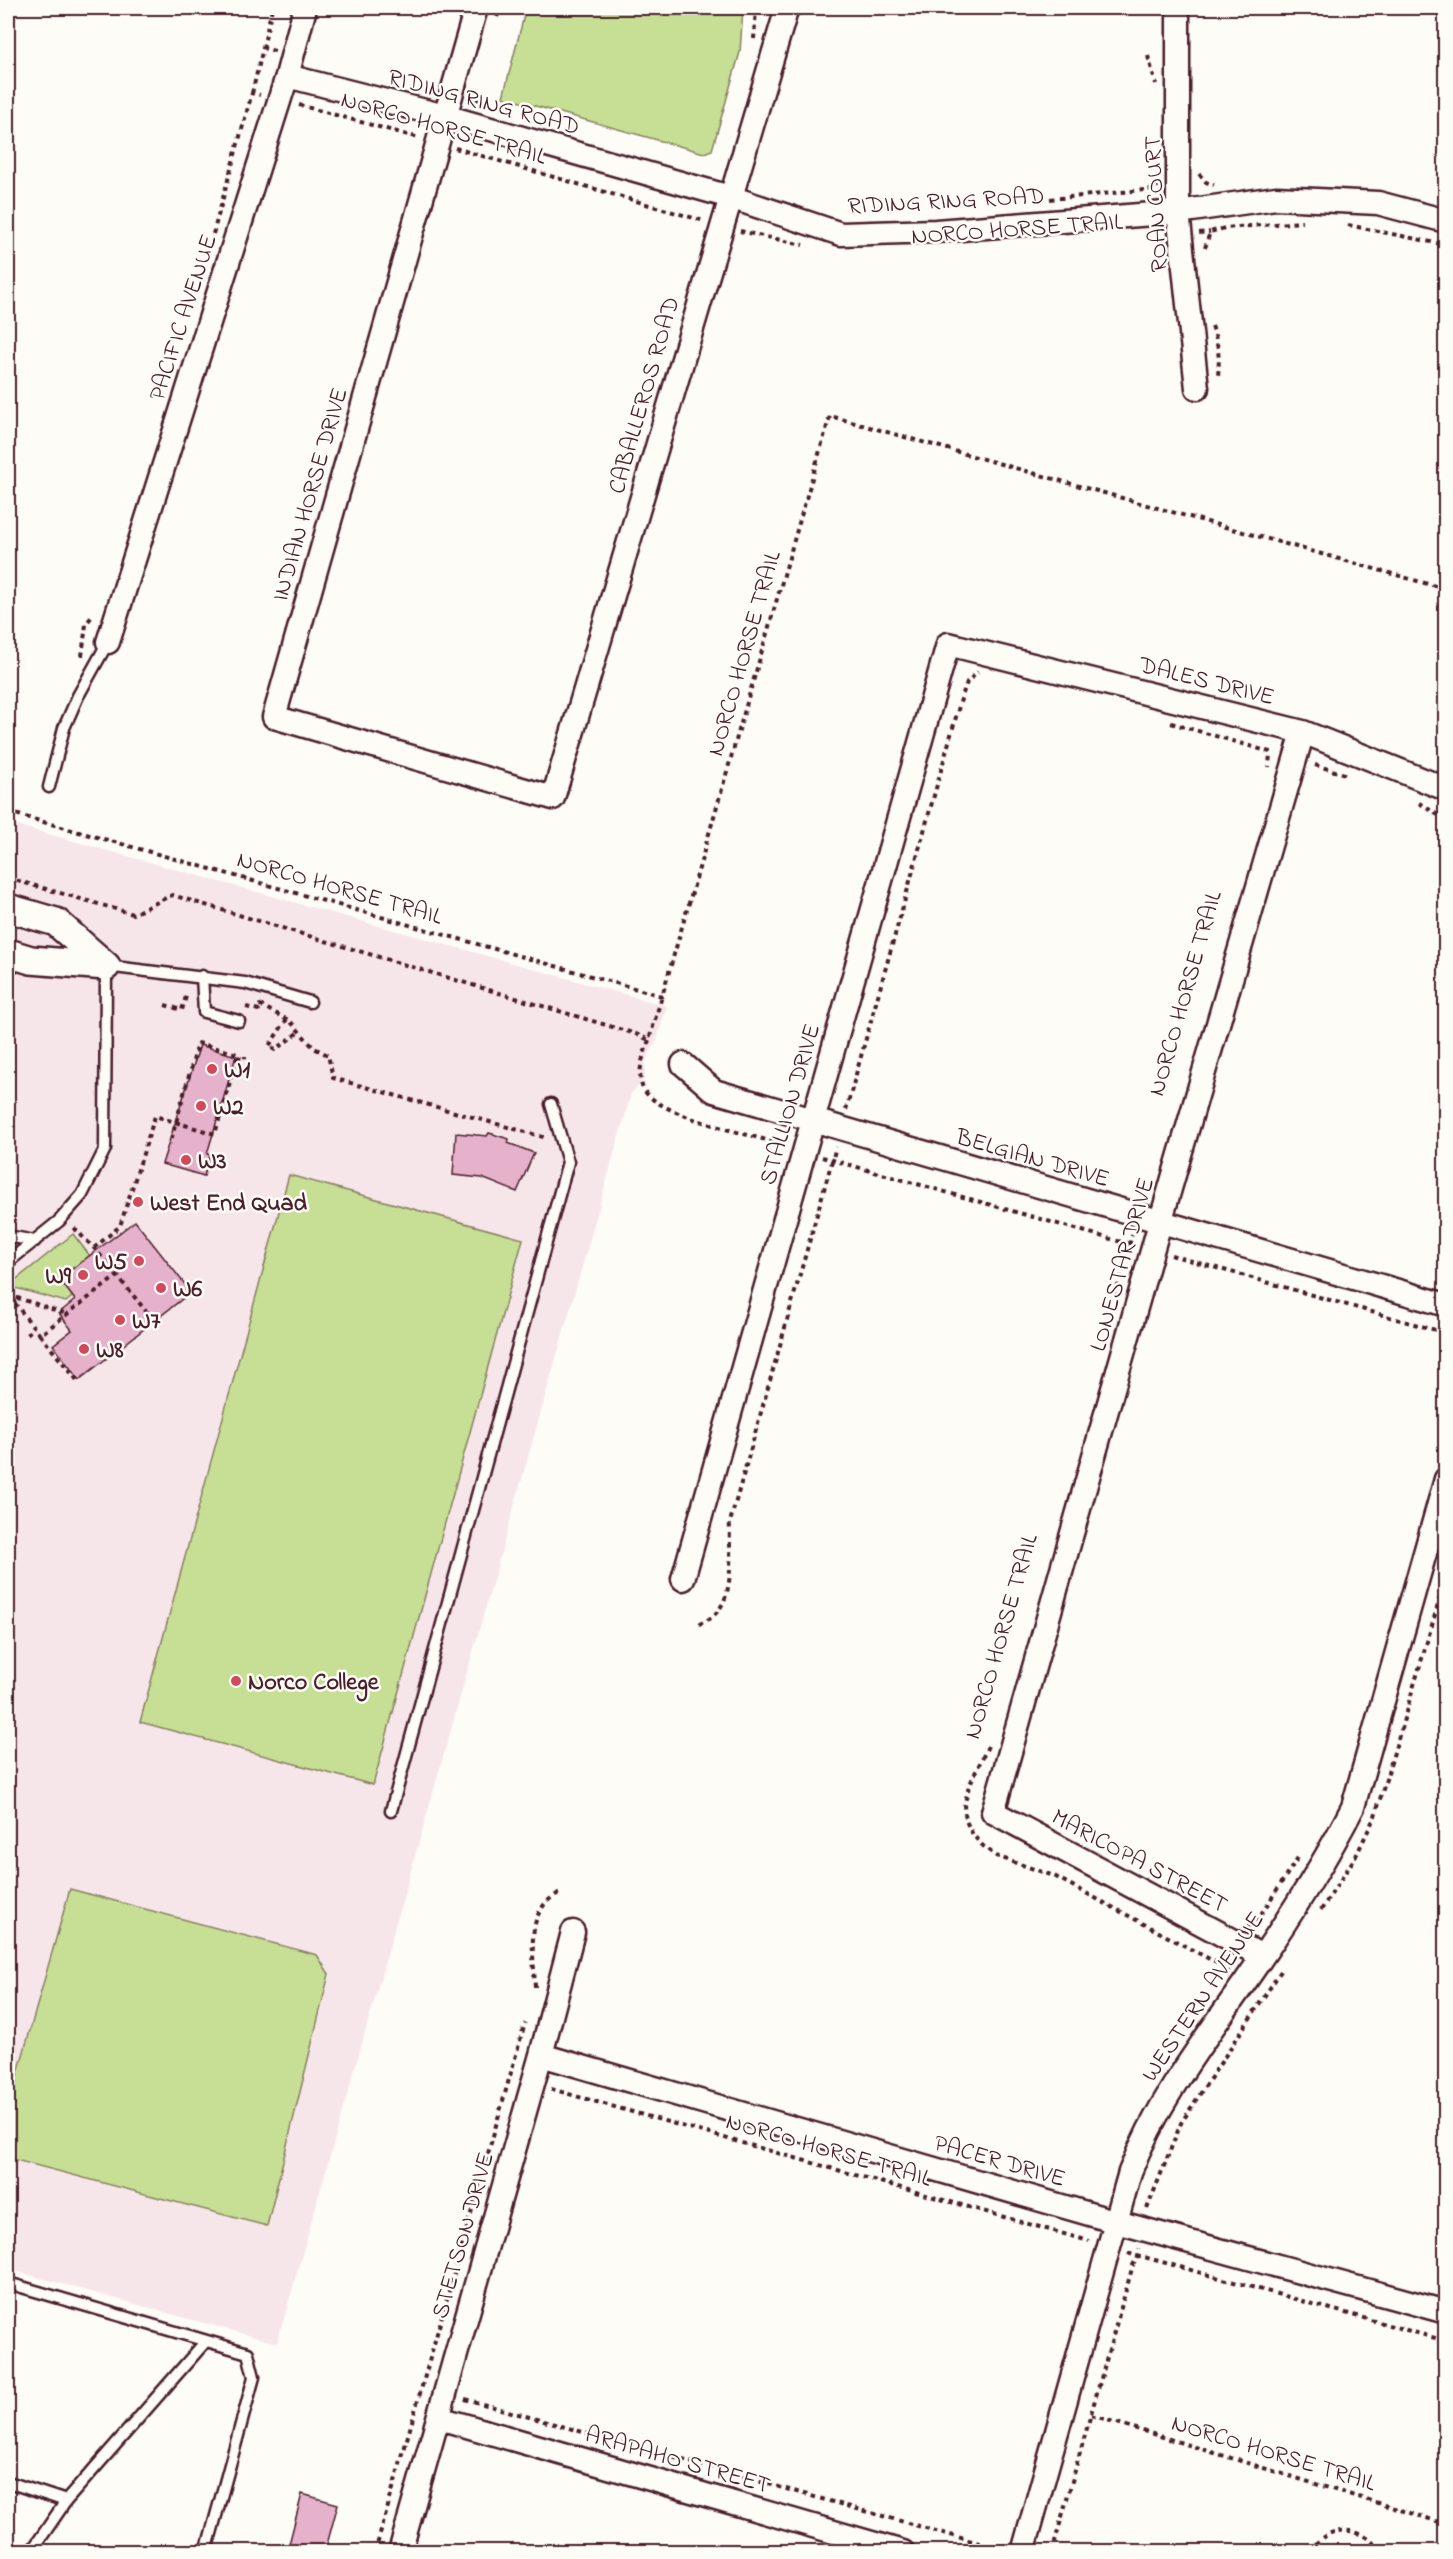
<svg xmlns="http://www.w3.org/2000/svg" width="1453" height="2559" font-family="'Indie Flower',sans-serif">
	<rect width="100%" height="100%" fill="#fdfcf7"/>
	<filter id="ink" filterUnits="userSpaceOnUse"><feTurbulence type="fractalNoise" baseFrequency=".0167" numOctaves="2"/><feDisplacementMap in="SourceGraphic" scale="12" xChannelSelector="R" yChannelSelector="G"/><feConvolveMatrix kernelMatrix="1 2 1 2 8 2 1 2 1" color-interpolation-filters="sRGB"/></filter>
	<g filter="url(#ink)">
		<path fill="#f6e6ea" d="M 8,823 L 667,1006 L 657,1039 L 645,1062 L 645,1078 L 631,1094 L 277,2343 L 8,2269 Z"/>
		<path fill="#c6df95" stroke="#887f60" stroke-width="1.5" d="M 526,8 L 743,8 L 740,52 L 712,150 L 704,153 L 503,97 Z
			M 289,1175 L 523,1239 L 373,1785 L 140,1722 Z
			M 73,1234 L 90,1256 L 73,1296 L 66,1302 L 8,1286 Z
			M 70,1889 L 317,1955 L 329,1974 L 267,2226 L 8,2158 L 8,2108 Z"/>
		<path fill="#e6b1ca" stroke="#4a1f2b" stroke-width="1.5" d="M 200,1045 L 236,1056 L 207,1154 L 210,1155 L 204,1176 L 162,1164 Z
			M 456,1133 L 487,1136 L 489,1133 L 509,1139 L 508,1143 L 534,1153 L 517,1192 L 482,1178 L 453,1175 Z
			M 135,1221 L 191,1292 L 79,1380 L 53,1345 L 72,1330 L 59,1313 L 75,1300 L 59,1279 Z
			M 302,2494 L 338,2504 L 325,2552 L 287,2552 Z"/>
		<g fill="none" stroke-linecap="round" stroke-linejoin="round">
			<g stroke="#4a1f2b" stroke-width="15">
				<path id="service" d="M 49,787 L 64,728 L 78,696 L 108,642
					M 202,976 L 204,1012 L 239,1021
					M 8,1236 L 35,1241
					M 8,1262 L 59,1221 L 82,1195 L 105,1149 L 106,966 L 245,983 L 310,1002
					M 391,1811 L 568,1162 L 551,1104
					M 8,2283 L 248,2353 L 254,2377 L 206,2552
					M 8,2482 L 66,2501 L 31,2552
					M 66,2501 L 206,2341"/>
			</g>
			<g stroke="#4a1f2b" stroke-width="27">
				<path id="minor" d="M 476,8 L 274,717 L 553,798 L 787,8
					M 1178,17 L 1178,212 L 1197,388
					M 287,76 L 445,116 L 730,197 L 841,234 L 936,231 L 1178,212 L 1276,198 L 1378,203 L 1446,221
					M 108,642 L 287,76 L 305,8
					M 683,1064 L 714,1091 L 1446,1305
					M 683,1579 L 948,644 L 1303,732 L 1446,789
					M 1262,1956 L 993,1812 L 1160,1223 L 1303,732
					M 541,2055 L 1117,2222 L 1446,2312
					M 439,2418 L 903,2552
					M 400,2552 L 541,2055 L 573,1932
					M 1023,2552 L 1130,2172 C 1157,2102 1202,2043 1245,1982 C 1284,1926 1322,1868 1353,1807 L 1446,1479"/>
			</g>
			<g stroke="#4a1f2b" stroke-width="32">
				<path id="tertiary" d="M 8,908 L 56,922 L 106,966
					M 8,953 L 31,960 L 106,966"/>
			</g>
			<path stroke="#4a1f2b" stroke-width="4" stroke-dasharray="4.5 4.5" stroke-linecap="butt" d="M 497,17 L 500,8
				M 754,39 L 756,8
				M 263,48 L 272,8
				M 1148,56 L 1156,84
				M 477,88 L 477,98 L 483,105
				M 252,93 L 263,48 L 275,51
				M 299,105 L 419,138
				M 455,148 L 704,221
				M 1199,174 L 1206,182 L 1214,185
				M 1050,199 L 1154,189 L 1158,186
				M 1348,225 L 1446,245
				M 740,231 L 803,245
				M 1199,233 L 1210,232
				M 213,234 L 252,93 L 260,95
				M 1205,248 L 1210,232 L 1225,228 L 1302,222
				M 1212,326 C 1218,342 1220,358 1218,375
				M 82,656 L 86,624 L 93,615
				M 1171,723 L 1270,752 L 1269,767
				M 1315,765 L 1348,775
				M 1419,803 L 1446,820
				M 8,812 L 662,996 L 830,416 L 1446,589
				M 8,878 L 133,914 L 172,895 L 636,1034 L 649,1040 L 662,996
				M 165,1005 L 182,1010 L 187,993
				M 246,1007 L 259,1010 L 260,1005 L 290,1021 L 314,1048 L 328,1055 L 333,1078 L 547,1138
				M 287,1019 L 269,1046 L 275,1050 L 300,1031
				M 649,1040 C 644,1054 637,1071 642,1086 C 652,1116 756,1135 786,1146
				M 237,1057 L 245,1059 L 245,1056
				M 846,1110 L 961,699 L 967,682 L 978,672
				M 822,1157 L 1132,1245
				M 74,1228 L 96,1250 L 154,1321
				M 94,1248 L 120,1226 L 155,1116 L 215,1134 L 238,1054 L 198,1043 L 170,1144
				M 1171,1255 L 1446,1333
				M 8,1295 L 67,1314
				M 9,1296 L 40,1335
				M 1115,1297 L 1132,1235
				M 27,1334 L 34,1328
				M 77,1380 L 40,1335 L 117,1276
				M 699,1624 C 740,1609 728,1558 730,1522 L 836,1147
				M 988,1746 L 969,1786 L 964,1806 L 966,1821 L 973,1835 L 983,1846 L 996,1856 L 1054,1876 L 1230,1970
				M 1321,1910 L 1356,1856 L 1375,1816 L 1446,1578
				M 1248,1927 L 1261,1914 L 1299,1856
				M 535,1987 C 534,1953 523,1910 561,1892
				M 551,2089 L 1089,2241
				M 1147,2209 L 1181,2123 L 1281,1971
				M 1128,2253 L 1138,2257 L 1139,2249
				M 465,2399 L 1004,2550
				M 1091,2415 L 1446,2524
				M 375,2552 L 525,2023
				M 1052,2552 L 1133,2265 L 1138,2257 L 1144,2257 L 1446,2341
				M 1311,2552 C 1325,2522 1365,2525 1380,2552"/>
			<use href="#service" stroke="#fdfcf7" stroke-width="10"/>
			<use href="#minor" stroke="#fdfcf7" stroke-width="22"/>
			<use href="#tertiary" stroke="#fdfcf7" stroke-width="27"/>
		</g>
	</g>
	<g fill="#d1495b" stroke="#fdfcf7" stroke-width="2">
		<circle cx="212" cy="1069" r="6"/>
		<circle cx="201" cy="1106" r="6"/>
		<circle cx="186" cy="1160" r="6"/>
		<circle cx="138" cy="1202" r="6"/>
		<circle cx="139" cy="1261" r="6"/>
		<circle cx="83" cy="1275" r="6"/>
		<circle cx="161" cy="1288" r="6"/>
		<circle cx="120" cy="1320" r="6"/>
		<circle cx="84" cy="1349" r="6"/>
		<circle cx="236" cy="1681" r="6"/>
	</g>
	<g text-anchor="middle" stroke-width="5" stroke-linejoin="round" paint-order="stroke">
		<g font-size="24" fill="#4a1f2b" stroke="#fdfcf7">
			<text transform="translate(484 101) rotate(15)" y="8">RIDING RING ROAD</text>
			<text transform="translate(444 127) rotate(16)" y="8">NORCO HORSE TRAIL</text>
			<text transform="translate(946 200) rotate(-3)" y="8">RIDING RING ROAD</text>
			<text transform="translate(1155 204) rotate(-93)" y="8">ROAN COURT</text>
			<text transform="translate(1017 228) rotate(-4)" y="8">NORCO HORSE TRAIL</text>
			<text transform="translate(182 317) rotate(-72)" y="8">PACIFIC AVENUE</text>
			<text transform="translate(643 395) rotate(-74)" y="8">CABALLEROS ROAD</text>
			<text transform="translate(309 494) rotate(-74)" y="8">INDIAN HORSE DRIVE</text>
			<text transform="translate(743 653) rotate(-74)" y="8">NORCO HORSE TRAIL</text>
			<text transform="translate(1207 680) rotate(14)" y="8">DALES DRIVE</text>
			<text transform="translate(340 887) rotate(16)" y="8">NORCO HORSE TRAIL</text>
			<text transform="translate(1184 993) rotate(-74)" y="8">NORCO HORSE TRAIL</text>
			<text transform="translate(789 1104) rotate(-74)" y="8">STALLION DRIVE</text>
			<text transform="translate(1033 1157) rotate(16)" y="8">BELGIAN DRIVE</text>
			<text transform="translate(1121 1264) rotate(-74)" y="8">LONESTAR DRIVE</text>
			<text transform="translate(1000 1636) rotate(-74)" y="8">NORCO HORSE TRAIL</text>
			<text transform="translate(1140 1860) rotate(28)" y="8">MARICOPA STREET</text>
			<text transform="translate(1202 1996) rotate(-56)" y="8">WESTERN AVENUE</text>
			<text transform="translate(829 2149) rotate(16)" y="8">NORCO HORSE TRAIL</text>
			<text transform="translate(1000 2160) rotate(16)" y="8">PACER DRIVE</text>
			<text transform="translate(462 2235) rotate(-74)" y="8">STETSON DRIVE</text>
			<text transform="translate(1274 2452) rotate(17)" y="8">NORCO HORSE TRAIL</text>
			<text transform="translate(678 2459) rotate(16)" y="8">ARAPAHO STREET</text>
		</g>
		<g font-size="24" font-weight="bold" fill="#4a1f2b" stroke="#fdfcf7" text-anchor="start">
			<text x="224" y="1077">W1</text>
			<text x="213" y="1114">W2</text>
			<text x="198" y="1168">W3</text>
			<text x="150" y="1210">West End Quad</text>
			<text x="127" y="1269" text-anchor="end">W5</text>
			<text x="71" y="1283" text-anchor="end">W9</text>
			<text x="173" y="1296">W6</text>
			<text x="132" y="1328">W7</text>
			<text x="96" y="1357">W8</text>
			<text x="248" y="1689">Norco College</text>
		</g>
	</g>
	<rect width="1453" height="2559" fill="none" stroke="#fdfcf7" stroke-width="30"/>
	<rect x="15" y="15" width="1423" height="2529" fill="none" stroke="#4a1f2b" stroke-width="2" filter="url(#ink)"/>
</svg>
